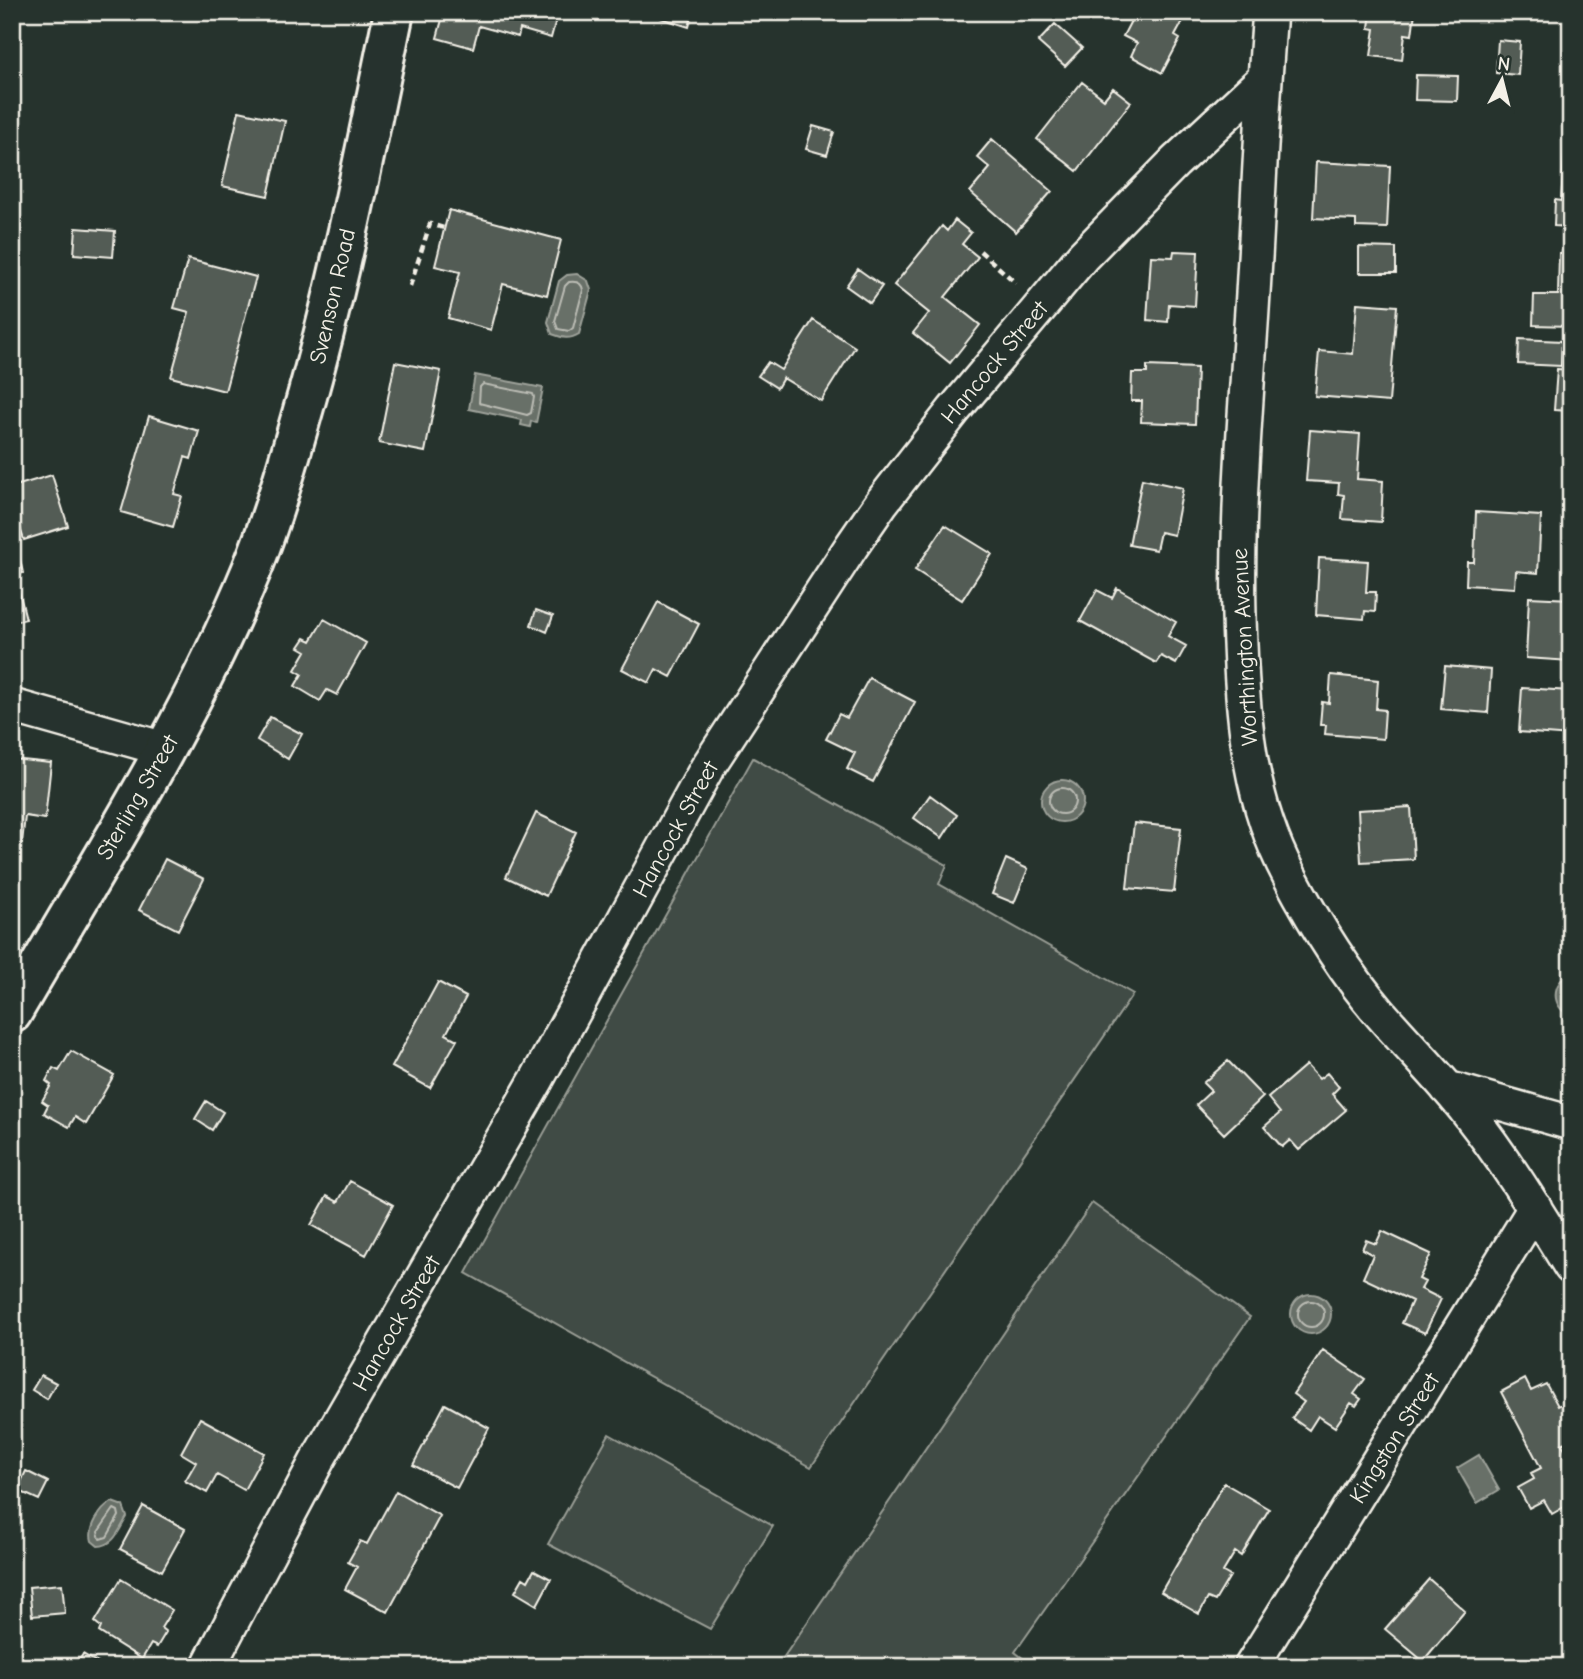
<svg xmlns="http://www.w3.org/2000/svg" width="1583" height="1679" font-family="'Comic Neue',sans-serif">
	<rect width="100%" height="100%" fill="#26332d"/>
	<filter id="ink" filterUnits="userSpaceOnUse"><feTurbulence type="fractalNoise" baseFrequency=".0143" numOctaves="2"/><feDisplacementMap in="SourceGraphic" scale="14" xChannelSelector="R" yChannelSelector="G"/><feConvolveMatrix kernelMatrix="1 2 1 2 8 2 1 2 1" color-interpolation-filters="sRGB"/></filter>
	<g filter="url(#ink)">
		<path fill="#414b45" stroke="#9a9e96" stroke-width="2" d="M 753,758 L 947,865 L 939,884 L 1133,994 L 811,1467 L 466,1273 Z
			M 1092,1203 L 1250,1317 L 1015,1652 L 1034,1667 L 777,1667 Z
			M 609,1434 L 773,1526 L 710,1629 L 548,1544 Z"/>
		<path fill="#676f68" stroke="#9fa39b" stroke-width="2" d="M 577,274 L 588,281 L 591,290 L 579,334 C 569,340 563,338 552,334 L 548,322 L 559,281 L 567,275 Z
			M 475,375 L 543,388 L 536,423 L 531,421 L 530,427 L 521,425 L 522,420 L 469,409 Z
			M1041 801a21 21 0 1 1 42 0a21 21 0 1 1-42 0Z
			M 1571,973 L 1571,1016 C 1550,1007 1551,982 1571,973 Z
			M1291 1314a20 20 0 1 1 40 0a20 20 0 1 1-40 0Z
			M 1479,1455 L 1499,1490 L 1477,1503 L 1457,1468 Z
			M 112,1502 L 123,1506 L 127,1517 C 119,1530 114,1546 98,1546 L 92,1541 C 88,1528 100,1509 112,1502 Z"/>
		<g fill="none" stroke-linecap="round" stroke-linejoin="round">
			<path stroke="#bcbdb5" stroke-width="2" d="M 569,282 C 576,281 582,283 583,290 L 573,328 L 569,331 L 558,329 L 555,321 L 565,286 Z
				M 483,384 L 533,394 L 534,397 L 531,413 L 527,415 L 479,403 L 480,387 Z
				M1049 801a13 13 0 1 1 26 0a13 13 0 1 1-26 0Z
				M1298 1314a13 13 0 1 1 26 0a13 13 0 1 1-26 0Z
				M 114,1509 L 118,1511 L 119,1516 L 107,1537 L 100,1539 L 98,1532 Z"/>
		</g>
		<path fill="#525c55" stroke="#f4f1e8" stroke-width="2" d="M 444,12 L 558,12 L 551,38 L 520,29 L 518,37 L 479,26 L 473,48 L 437,38 Z
			M 663,12 L 693,12 L 689,27 L 661,18 Z
			M 1127,12 L 1188,12 L 1175,36 L 1180,39 L 1162,73 L 1131,56 L 1137,43 L 1123,36 L 1134,15 Z
			M 1371,12 L 1415,12 L 1412,35 L 1405,34 L 1402,60 L 1371,56 L 1375,29 L 1369,28 Z
			M 1055,24 L 1082,48 L 1065,66 L 1038,42 Z
			M 1498,40 L 1520,42 L 1518,75 L 1496,73 Z
			M 1416,75 L 1458,76 L 1457,101 L 1415,100 Z
			M 1082,82 L 1104,99 L 1113,88 L 1131,102 L 1077,171 L 1037,139 Z
			M 1567,110 L 1571,111 L 1571,227 L 1554,226 L 1555,200 L 1561,201 Z
			M 239,111 L 285,121 L 268,196 L 222,186 Z
			M 813,126 L 834,132 L 827,155 L 806,149 Z
			M 992,139 L 1052,191 L 1016,232 L 970,192 L 990,168 L 977,157 Z
			M 1316,162 L 1390,166 L 1387,228 L 1356,227 L 1356,220 L 1313,218 Z
			M 449,210 L 561,240 L 547,295 L 503,284 L 491,330 L 448,318 L 460,272 L 435,266 Z
			M 955,220 L 971,233 L 962,244 L 978,257 L 945,297 L 980,325 L 950,363 L 913,333 L 929,313 L 894,285 L 942,226 L 947,231 Z
			M 76,228 L 115,231 L 113,257 L 74,254 Z
			M 1359,247 L 1396,248 L 1396,273 L 1359,273 Z
			M 1174,251 L 1198,252 L 1195,306 L 1169,304 L 1168,322 L 1147,320 L 1151,256 L 1173,257 Z
			M 1559,253 L 1571,253 L 1571,326 L 1533,325 L 1534,295 L 1558,295 Z
			M 188,259 L 256,277 L 225,391 L 171,377 L 189,312 L 174,308 Z
			M 858,269 L 882,286 L 870,303 L 846,286 Z
			M 1357,303 L 1397,306 L 1389,402 L 1315,396 L 1319,351 L 1353,354 Z
			M 813,320 L 855,347 L 821,401 L 783,378 L 777,388 L 758,376 L 768,362 L 781,370 Z
			M 1519,339 L 1562,341 L 1561,366 L 1518,364 Z
			M 395,362 L 441,371 L 425,452 L 379,443 Z
			M 1147,366 L 1197,368 L 1195,424 L 1141,422 L 1142,401 L 1131,401 L 1132,373 L 1147,373 Z
			M 1557,369 L 1571,370 L 1571,411 L 1554,410 Z
			M 149,416 L 199,431 L 191,459 L 185,457 L 174,494 L 182,496 L 173,527 L 121,512 Z
			M 1310,430 L 1360,434 L 1357,479 L 1383,481 L 1381,522 L 1342,519 L 1344,495 L 1338,494 L 1339,483 L 1306,481 Z
			M 52,475 L 68,526 L 24,540 L 12,503 L 12,487 Z
			M 1142,479 L 1183,488 L 1174,535 L 1160,532 L 1156,550 L 1129,545 Z
			M 1476,512 L 1541,516 L 1538,573 L 1516,571 L 1515,588 L 1466,585 L 1467,562 L 1474,562 Z
			M 945,525 L 992,554 L 962,600 L 915,570 Z
			M 17,547 L 23,573 L 15,575 L 26,619 L 12,622 L 12,548 Z
			M 1319,558 L 1368,561 L 1366,592 L 1376,592 L 1375,612 L 1365,611 L 1364,619 L 1316,615 Z
			M 1117,588 L 1176,622 L 1168,636 L 1186,646 L 1176,664 L 1161,656 L 1156,663 L 1080,621 L 1097,590 L 1112,598 Z
			M 1529,597 L 1571,599 L 1571,661 L 1526,658 Z
			M 658,602 L 699,624 L 671,677 L 656,669 L 649,683 L 622,669 Z
			M 536,610 L 553,616 L 547,632 L 531,625 Z
			M 324,619 L 366,643 L 337,695 L 327,690 L 320,701 L 295,686 L 302,674 L 295,670 L 306,651 L 299,647 L 305,638 L 311,641 Z
			M 1445,666 L 1491,670 L 1488,713 L 1441,709 Z
			M 1331,675 L 1378,680 L 1376,709 L 1385,710 L 1383,739 L 1325,734 L 1326,725 L 1320,725 L 1322,702 L 1329,703 Z
			M 869,678 L 915,702 L 873,782 L 847,769 L 855,753 L 826,739 L 839,714 L 847,718 Z
			M 1522,688 L 1571,691 L 1571,736 L 1519,732 Z
			M 270,717 L 302,734 L 288,759 L 257,740 Z
			M 12,759 L 51,763 L 45,819 L 25,816 L 22,843 L 12,842 Z
			M 930,795 L 957,815 L 942,838 L 914,818 Z
			M 1411,807 L 1414,859 L 1361,862 L 1358,810 Z
			M 536,813 L 576,832 L 546,896 L 506,877 Z
			M 1134,823 L 1181,828 L 1174,892 L 1127,888 Z
			M 165,859 L 204,879 L 178,930 L 139,910 Z
			M 1006,859 L 1028,869 L 1014,903 L 992,894 Z
			M 438,982 L 466,997 L 446,1034 L 457,1040 L 430,1088 L 392,1067 Z
			M 71,1051 L 114,1075 L 86,1124 L 75,1117 L 69,1127 L 44,1113 L 48,1105 L 42,1101 L 51,1085 L 46,1081 L 53,1068 L 59,1071 Z
			M 1228,1061 L 1263,1097 L 1224,1134 L 1196,1105 L 1211,1091 L 1203,1083 Z
			M 1306,1065 L 1319,1079 L 1327,1073 L 1339,1087 L 1332,1094 L 1346,1110 L 1299,1150 L 1290,1140 L 1282,1147 L 1264,1127 L 1280,1113 L 1268,1098 Z
			M 206,1101 L 223,1112 L 212,1130 L 195,1119 Z
			M 350,1181 L 393,1205 L 366,1255 L 311,1225 L 327,1196 L 338,1202 Z
			M 1382,1231 L 1431,1254 L 1419,1279 L 1425,1282 L 1421,1289 L 1441,1299 L 1425,1333 L 1402,1323 L 1412,1301 L 1363,1278 L 1373,1255 L 1362,1249 L 1366,1240 L 1376,1244 Z
			M 1323,1350 L 1365,1379 L 1354,1394 L 1361,1399 L 1356,1406 L 1351,1403 L 1335,1427 L 1318,1416 L 1309,1430 L 1292,1418 L 1304,1402 L 1293,1394 Z
			M 41,1375 L 56,1383 L 47,1399 L 32,1390 Z
			M 1525,1379 L 1531,1391 L 1546,1384 L 1558,1406 L 1566,1402 L 1571,1411 L 1571,1439 L 1562,1444 L 1571,1462 L 1571,1503 L 1552,1514 L 1544,1500 L 1529,1508 L 1518,1488 L 1534,1479 L 1531,1473 L 1541,1468 L 1501,1392 Z
			M 445,1404 L 489,1428 L 457,1488 L 413,1465 Z
			M 200,1418 L 264,1453 L 244,1490 L 217,1475 L 207,1493 L 185,1481 L 196,1462 L 181,1453 Z
			M 26,1471 L 48,1482 L 39,1500 L 17,1490 Z
			M 1224,1483 L 1269,1509 L 1241,1556 L 1235,1552 L 1223,1572 L 1230,1576 L 1215,1601 L 1208,1598 L 1199,1614 L 1161,1592 Z
			M 396,1491 L 440,1516 L 388,1612 L 345,1589 L 357,1567 L 348,1562 L 360,1541 L 367,1544 Z
			M 143,1506 L 185,1529 L 162,1571 L 120,1549 Z
			M 534,1570 L 551,1579 L 537,1605 L 515,1592 L 523,1578 L 528,1581 Z
			M 121,1579 L 172,1610 L 161,1628 L 166,1632 L 157,1647 L 151,1644 L 142,1659 L 99,1632 L 101,1627 L 95,1622 Z
			M 1429,1579 L 1465,1611 L 1423,1661 L 1385,1629 Z
			M 62,1584 L 65,1613 L 32,1616 L 29,1587 Z
			M 83,1654 L 103,1666 L 69,1667 L 72,1662 L 76,1665 Z"/>
		<g fill="none" stroke-linecap="round" stroke-linejoin="round">
			<g stroke="#f4f1e8" stroke-width="38">
				<path id="minor" d="M 1270,12 C 1261,116 1258,221 1251,325 C 1244,432 1235,537 1240,644 C 1243,724 1251,804 1289,875 C 1315,924 1343,970 1379,1012 C 1408,1046 1441,1078 1469,1114 C 1507,1162 1538,1214 1571,1267
					M 12,706 L 164,749
					M 1447,1088 L 1571,1123
					M 208,1667 L 318,1459 L 536,1081 L 707,768 L 851,547 L 882,502 L 954,410 L 1083,256 L 1175,162 L 1264,79
					M 1251,1667 L 1535,1208"/>
			</g>
			<g stroke="#f4f1e8" stroke-width="44">
				<path id="tertiary" d="M 12,1013 C 96,868 188,725 252,569 C 272,519 287,467 302,414 C 340,282 366,147 394,12"/>
			</g>
			<path stroke="#f4f1e8" stroke-width="4.5" stroke-dasharray="7 5" stroke-linecap="butt" d="M 980,251 L 1016,283
				M 410,286 L 430,224 L 444,228"/>
			<use href="#minor" stroke="#26332d" stroke-width="33"/>
			<use href="#tertiary" stroke="#26332d" stroke-width="38"/>
		</g>
	</g>
	<g text-anchor="middle" stroke-width="5" stroke-linejoin="round" paint-order="stroke">
		<g font-size="23" fill="#f4f1e8" stroke="#26332d">
			<text transform="translate(332 296) rotate(-77)" y="8">Svenson Road</text>
			<text transform="translate(994 362) rotate(-50)" y="8">Hancock Street</text>
			<text transform="translate(1244 647) rotate(-93)" y="8">Worthington Avenue</text>
			<text transform="translate(137 797) rotate(-60)" y="8">Sterling Street</text>
			<text transform="translate(675 829) rotate(-61)" y="8">Hancock Street</text>
			<text transform="translate(396 1323) rotate(-60)" y="8">Hancock Street</text>
			<text transform="translate(1394 1438) rotate(-58)" y="8">Kingston Street</text>
		</g>
	</g>
	<rect width="1583" height="1679" fill="none" stroke="#26332d" stroke-width="42"/>
	<rect x="21" y="21" width="1541" height="1637" fill="none" stroke="#f4f1e8" stroke-width="2.5" filter="url(#ink)"/>
	<g transform="translate(1502 80) rotate(7)" stroke="#26332d" stroke-width="5" paint-order="stroke">
	<path d="M0-5L12 26L0 18L-12 26Z" fill="#f4f1e8"/>
	<text y="-10" font-size="19" font-weight="bold" text-anchor="middle" fill="#f4f1e8">N</text>
	</g>
</svg>
